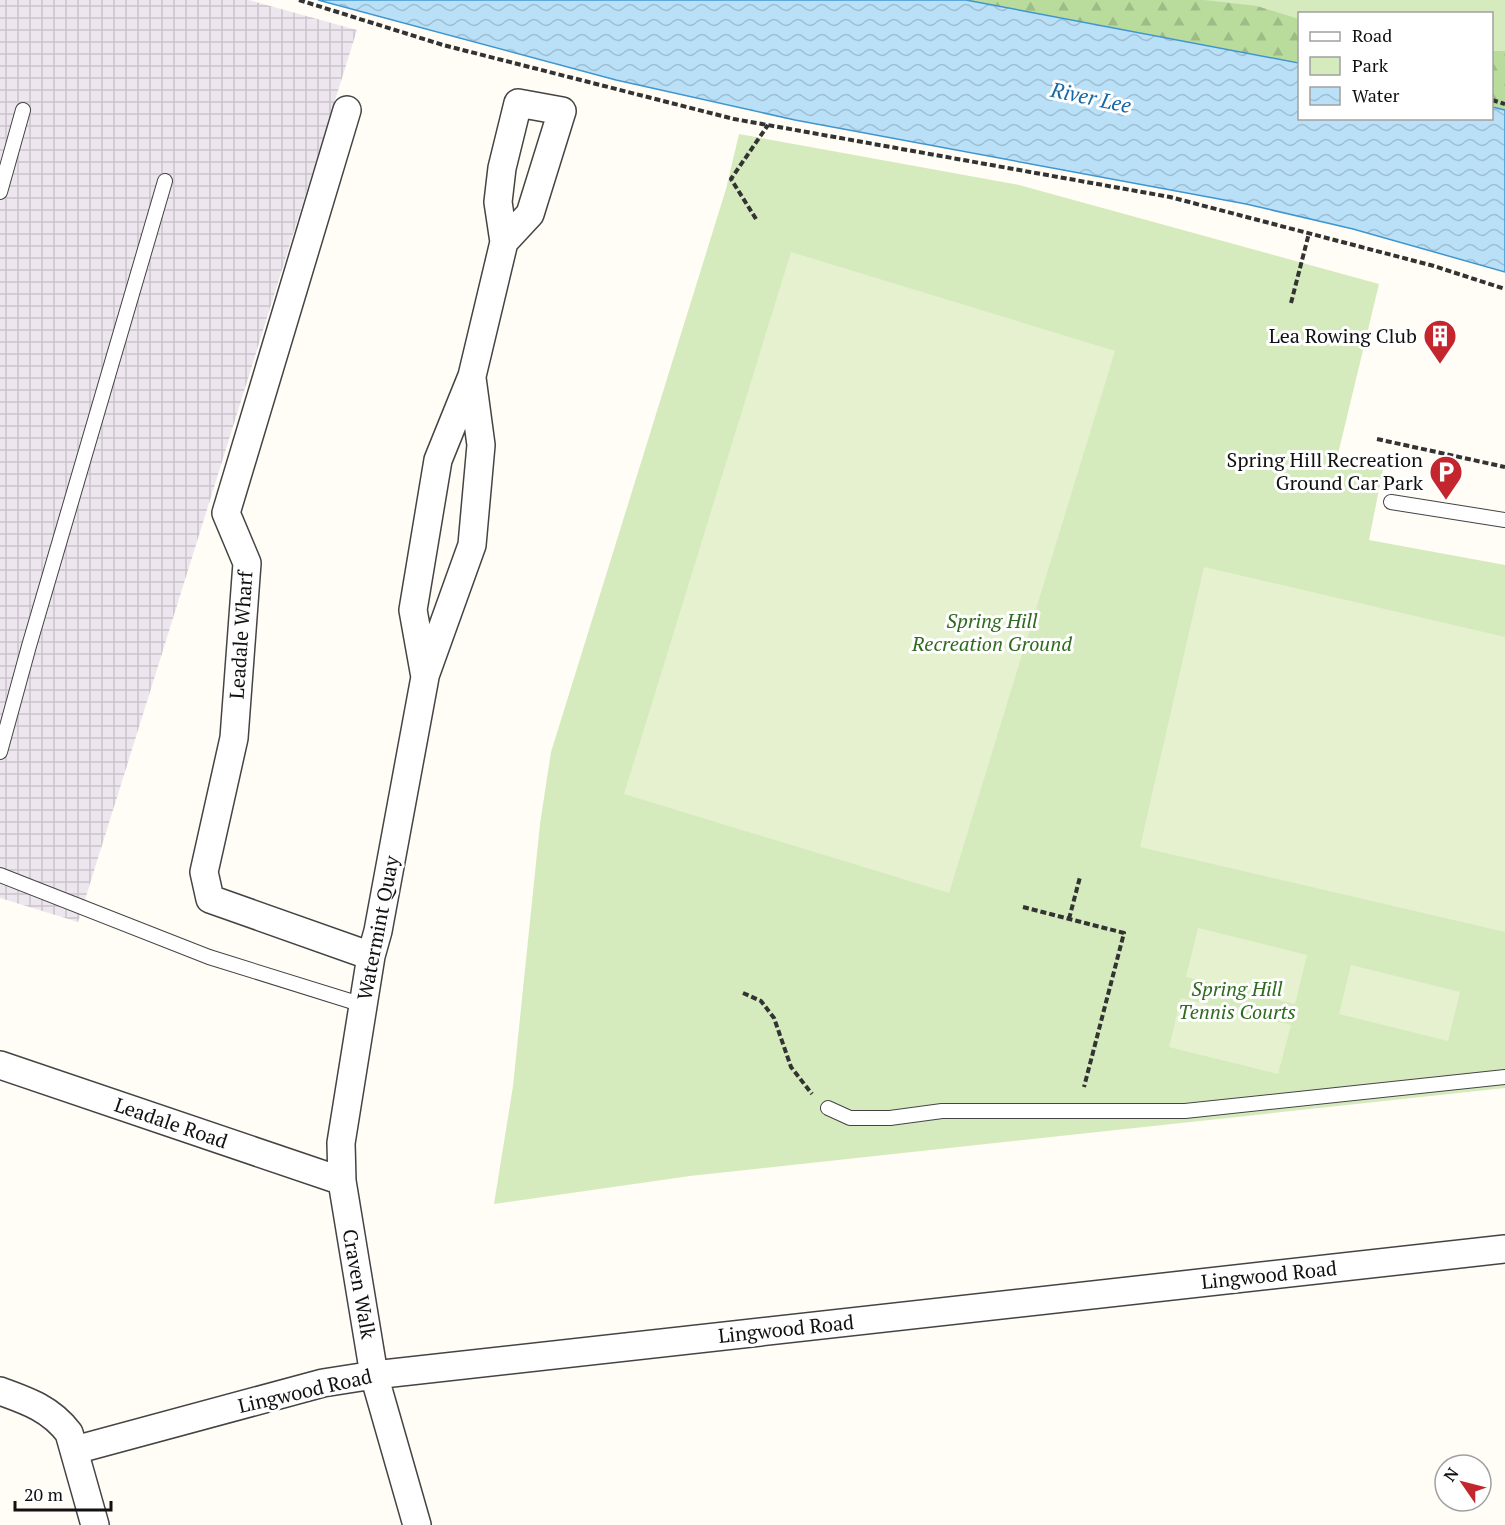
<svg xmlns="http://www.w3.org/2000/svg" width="1505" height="1525" font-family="'PT Serif',serif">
	<defs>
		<pattern id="industrial-grid" width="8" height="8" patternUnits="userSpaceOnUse" patternTransform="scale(1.5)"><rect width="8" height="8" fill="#eee6ef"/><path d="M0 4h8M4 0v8" fill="none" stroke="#cbc4cc"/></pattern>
		<pattern id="forest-firs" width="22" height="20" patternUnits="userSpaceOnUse" patternTransform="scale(1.5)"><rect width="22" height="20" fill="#b9dc9c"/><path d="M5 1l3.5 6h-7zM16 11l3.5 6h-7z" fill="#9ebc85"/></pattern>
		<pattern id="water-waves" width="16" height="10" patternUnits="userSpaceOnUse" patternTransform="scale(1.5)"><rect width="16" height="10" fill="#b9e0f7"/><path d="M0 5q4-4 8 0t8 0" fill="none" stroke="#9ebfd3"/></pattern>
	</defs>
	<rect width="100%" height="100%" fill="#fffdf5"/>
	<path fill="url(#industrial-grid)" d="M 0,0 L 249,0 L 357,30 L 78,922 L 0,898 Z"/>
	<path fill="#d5ebbd" d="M 966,0 L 1505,0 L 1505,110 L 1492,107 L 1492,14 L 1300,14 L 1299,63 Z
		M 739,134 L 1019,185 L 1379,284 L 1337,458 L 1383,469 L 1369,540 L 1505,565 L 1505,1088 L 690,1176 L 494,1204 L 513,1086 L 540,824 L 551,752 L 726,189 Z"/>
	<path fill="url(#forest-firs)" d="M 966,0 L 1204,0 L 1257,6 L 1299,19 L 1299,63 Z
		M 1492,51 L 1505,51 L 1505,110 L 1492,107 Z"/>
	<path fill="#e6f2cf" d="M 791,252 L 1115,351 L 949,893 L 624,794 Z
		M 1204,567 L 1505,637 L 1505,932 L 1140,847 Z
		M 1198,928 L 1307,955 L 1295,1004 L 1186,977 Z
		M 1351,965 L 1460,992 L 1448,1041 L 1339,1014 Z
		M 1181,998 L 1291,1025 L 1278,1074 L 1169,1047 Z"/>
	<path fill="url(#water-waves)" stroke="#3f96cf" stroke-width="1.5" d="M 318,0 L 966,0 L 1299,63 L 1300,118 L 1492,118 L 1492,107 L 1505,110 L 1505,272 L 1353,229 L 1246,204 L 795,120 L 616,80 Z"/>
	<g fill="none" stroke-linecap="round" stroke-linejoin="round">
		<g stroke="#444" stroke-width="16">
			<path id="lane" d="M 0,192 L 23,110
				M 1391,502 L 1505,520
				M 0,752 L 29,646 L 165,181
				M 0,875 L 209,957 L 363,1005
				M 828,1108 L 850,1118 L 890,1118 L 942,1111 L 1185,1111 L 1505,1077"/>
		</g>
		<g stroke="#444" stroke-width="30">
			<path id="street" d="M 347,110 L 226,513 L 247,563 L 234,738 L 204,872 L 210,899 L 371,956
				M 425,676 L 472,545 L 481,445 L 472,378
				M 0,1065 L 342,1181
				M 0,1391 C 28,1401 51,1409 69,1433 L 95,1525
				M 75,1450 L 323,1383 L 374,1375 L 1505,1249
				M 417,1525 L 374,1375 L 342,1181 L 341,1143 L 371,956 L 378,931 L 425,677 L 413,610 L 438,460 L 472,376 L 504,242 L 498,202 L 502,168 L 518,103 L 562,111 L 530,214 L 504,242"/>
		</g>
		<path stroke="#333" stroke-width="4" stroke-dasharray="6 3" stroke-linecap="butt" d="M 299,0 L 443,45 L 734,119 L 1170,197 L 1434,266 L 1505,289
			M 1492,100 L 1505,104
			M 756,219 L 731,179 L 768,125
			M 1291,303 L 1309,233
			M 1377,439 L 1505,467
			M 1023,907 L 1124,933 L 1084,1087
			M 1069,919 L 1080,877
			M 743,993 L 761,1001 L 774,1018 L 791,1067 L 812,1094"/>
		<use href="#lane" stroke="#fff" stroke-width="14"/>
		<use href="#street" stroke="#fff" stroke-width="27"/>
	</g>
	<defs>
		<g id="building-pin" transform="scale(1.725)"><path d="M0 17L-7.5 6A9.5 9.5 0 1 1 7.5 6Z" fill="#c4262e" stroke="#fff"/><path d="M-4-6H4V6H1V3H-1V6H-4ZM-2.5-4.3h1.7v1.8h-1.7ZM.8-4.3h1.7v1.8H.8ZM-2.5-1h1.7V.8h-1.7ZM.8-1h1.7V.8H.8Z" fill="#fff"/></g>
		<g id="parking-pin" transform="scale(1.725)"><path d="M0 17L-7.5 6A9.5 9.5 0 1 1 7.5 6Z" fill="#c4262e" stroke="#fff"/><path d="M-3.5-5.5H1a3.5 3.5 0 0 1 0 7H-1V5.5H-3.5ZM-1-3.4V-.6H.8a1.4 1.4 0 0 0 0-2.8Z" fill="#fff"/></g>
	</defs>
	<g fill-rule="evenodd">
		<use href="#building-pin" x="1440" y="336"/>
		<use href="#parking-pin" x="1446" y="472"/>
	</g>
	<g text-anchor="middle" stroke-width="6" stroke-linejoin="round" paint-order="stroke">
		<g font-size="20" fill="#111" stroke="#fff" text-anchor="end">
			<text x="1417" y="343">Lea Rowing Club</text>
			<text x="1423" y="467">Spring Hill Recreation<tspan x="1423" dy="23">Ground Car Park</tspan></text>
		</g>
		<g font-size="20" font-style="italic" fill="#2f6b1f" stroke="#fff">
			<text x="992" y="628">Spring Hill<tspan x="992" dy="23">Recreation Ground</tspan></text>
			<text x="1237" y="996">Spring Hill<tspan x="1237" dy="23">Tennis Courts</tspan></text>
		</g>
		<g font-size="20" fill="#111" stroke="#fff">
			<text transform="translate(241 635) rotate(-86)" y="7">Leadale Wharf</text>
			<text transform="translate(378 928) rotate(-79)" y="7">Watermint Quay</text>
			<text transform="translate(171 1123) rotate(19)" y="7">Leadale Road</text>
			<text transform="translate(1269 1275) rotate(-6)" y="7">Lingwood Road</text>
			<text transform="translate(359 1284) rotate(80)" y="7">Craven Walk</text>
			<text transform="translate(786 1329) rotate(-6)" y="7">Lingwood Road</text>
			<text transform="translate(305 1391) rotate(-13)" y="7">Lingwood Road</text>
		</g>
		<g font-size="21" font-style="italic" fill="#1768a6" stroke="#fff">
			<text transform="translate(1091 98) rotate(12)" y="7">River Lee</text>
		</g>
	</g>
	<rect x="1298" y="12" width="195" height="108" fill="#ffffff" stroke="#a0a0a0" stroke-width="1.5"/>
	<rect x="1310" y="32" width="30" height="9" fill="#ffffff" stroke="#a0a0a0" stroke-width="1.5"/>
	<text x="1352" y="42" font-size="18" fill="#111111">Road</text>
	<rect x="1310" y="57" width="30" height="18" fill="#d5ebbd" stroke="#a0a0a0" stroke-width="1.5"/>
	<text x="1352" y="72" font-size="18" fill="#111111">Park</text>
	<rect x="1310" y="87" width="30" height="18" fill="url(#water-waves)" stroke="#a0a0a0" stroke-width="1.5"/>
	<text x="1352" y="102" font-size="18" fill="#111111">Water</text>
	<g transform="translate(1463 1483) rotate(305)"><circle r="28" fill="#ffffff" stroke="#a0a0a0" stroke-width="1.5"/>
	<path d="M0-4.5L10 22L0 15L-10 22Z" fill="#c4262e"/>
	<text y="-9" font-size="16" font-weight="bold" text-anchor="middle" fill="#111111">N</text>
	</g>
	<path d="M15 1501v9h96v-9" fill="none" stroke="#111111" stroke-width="3"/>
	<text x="24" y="1501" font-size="18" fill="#111111" stroke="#ffffff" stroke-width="4.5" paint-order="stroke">20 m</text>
</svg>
